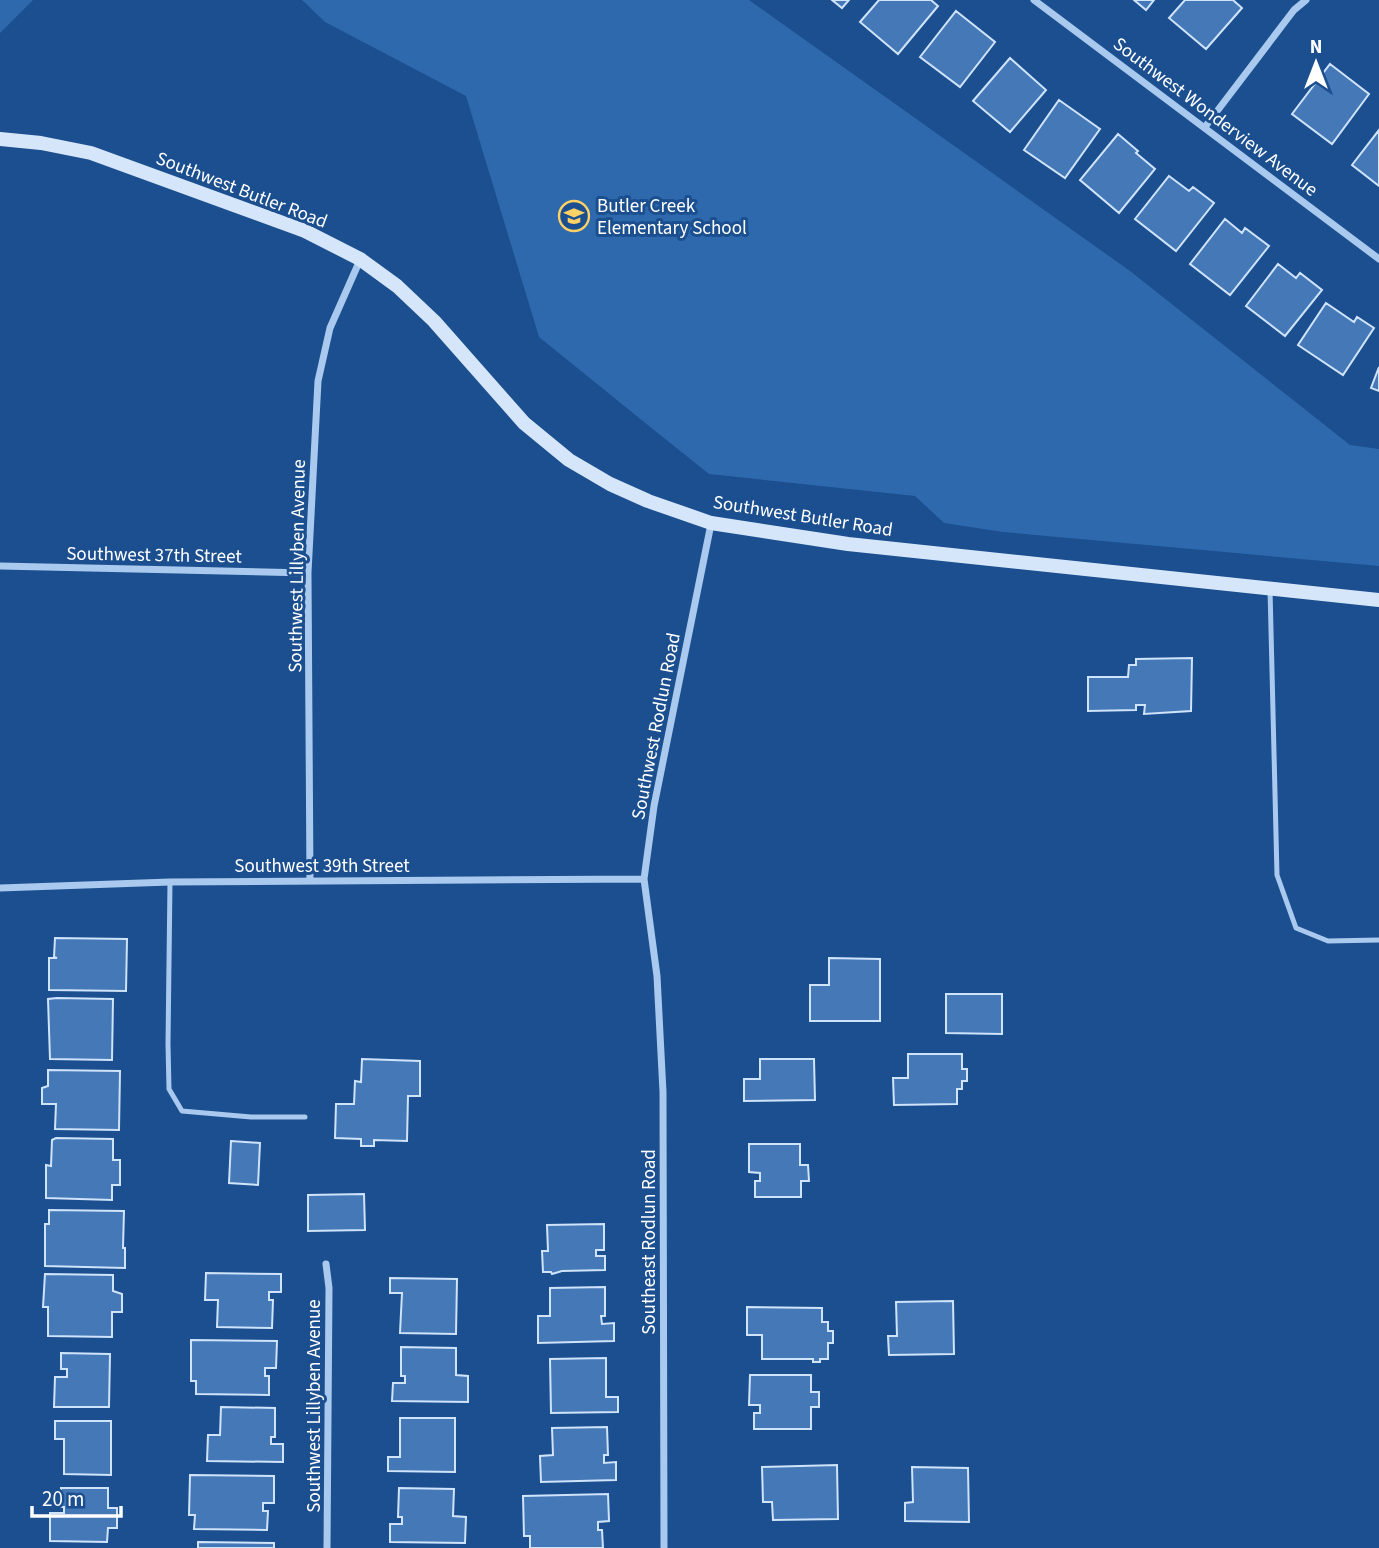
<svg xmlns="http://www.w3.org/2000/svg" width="1379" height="1548" font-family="'Source Sans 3',sans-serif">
	<rect width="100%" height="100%" fill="#1b4f8f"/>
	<path fill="#2e69ad" d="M 0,0 L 33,0 L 0,33 Z
		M 302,0 L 749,0 L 1130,271 L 1350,445 L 1379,449 L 1379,566 L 1003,532 L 944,523 L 915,496 L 709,474 L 649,426 L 539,337 L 466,96 L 325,22 Z"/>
	<path fill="#4478b7" stroke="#cfe3fa" stroke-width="2" d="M 832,0 L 849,0 L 842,8 Z
		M 879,0 L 931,0 L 938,6 L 898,54 L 860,22 Z
		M 1134,0 L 1154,0 L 1146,10 Z
		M 1185,0 L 1233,0 L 1242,8 L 1206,49 L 1169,18 Z
		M 956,11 L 995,42 L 960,87 L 920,57 Z
		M 1010,58 L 1046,90 L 1010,132 L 973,101 Z
		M 1330,64 L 1369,94 L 1332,144 L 1292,114 Z
		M 1059,100 L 1100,129 L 1065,178 L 1024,150 Z
		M 1379,130 L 1379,186 L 1352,165 Z
		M 1118,134 L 1138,151 L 1136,153 L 1155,169 L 1119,213 L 1080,180 Z
		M 1169,176 L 1189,191 L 1193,187 L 1214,203 L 1176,251 L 1135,219 Z
		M 1225,219 L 1242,233 L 1245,228 L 1269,246 L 1230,295 L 1190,264 Z
		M 1278,264 L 1296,278 L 1300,273 L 1322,290 L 1285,336 L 1246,306 Z
		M 1326,303 L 1354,322 L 1357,317 L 1374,328 L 1343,375 L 1298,345 Z
		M 1379,367 L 1379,391 L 1371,388 Z
		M 1192,658 L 1191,711 L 1144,714 L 1145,705 L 1136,705 L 1136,710 L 1088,711 L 1088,677 L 1128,677 L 1129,665 L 1136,665 L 1136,659 Z
		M 55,938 L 127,939 L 126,991 L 49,990 L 49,958 L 57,958 L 54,957 Z
		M 829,958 L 880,959 L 880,1021 L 810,1021 L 810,985 L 829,985 Z
		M 946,994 L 1002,994 L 1002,1034 L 946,1033 Z
		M 57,998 L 113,999 L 112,1060 L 50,1059 L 48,999 Z
		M 908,1054 L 962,1054 L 962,1069 L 967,1069 L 967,1081 L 962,1081 L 962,1089 L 957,1089 L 957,1104 L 894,1105 L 893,1078 L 908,1078 Z
		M 362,1059 L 420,1061 L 420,1096 L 408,1096 L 407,1141 L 374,1140 L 374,1146 L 361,1146 L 361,1139 L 335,1138 L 336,1104 L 354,1104 L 355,1081 L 361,1082 Z
		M 760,1059 L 814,1059 L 815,1100 L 744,1101 L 744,1079 L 760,1079 Z
		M 48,1070 L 120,1071 L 119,1130 L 55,1129 L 56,1104 L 42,1104 L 42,1088 L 48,1086 Z
		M 56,1138 L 113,1139 L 113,1160 L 120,1160 L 120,1185 L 112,1185 L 112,1200 L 46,1198 L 46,1165 L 51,1166 L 52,1140 Z
		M 231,1141 L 260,1143 L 258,1185 L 229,1183 Z
		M 749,1144 L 800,1144 L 800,1165 L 808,1165 L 809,1181 L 801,1181 L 801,1197 L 755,1197 L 755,1181 L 760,1181 L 760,1173 L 749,1172 Z
		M 364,1194 L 365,1230 L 308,1231 L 308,1195 Z
		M 49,1210 L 124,1211 L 123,1248 L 125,1248 L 125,1268 L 45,1266 L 45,1224 L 49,1224 Z
		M 604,1224 L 604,1250 L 596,1250 L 596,1256 L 605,1256 L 605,1270 L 562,1271 L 552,1274 L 551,1272 L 543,1272 L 542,1251 L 548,1251 L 547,1225 Z
		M 206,1273 L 281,1274 L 281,1292 L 269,1292 L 269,1300 L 273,1300 L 272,1328 L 217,1327 L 218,1300 L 205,1300 Z
		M 45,1274 L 113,1275 L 113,1291 L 122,1294 L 122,1312 L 112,1312 L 112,1337 L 48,1336 L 48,1307 L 43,1307 Z
		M 390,1278 L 457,1279 L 456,1334 L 400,1333 L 402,1293 L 390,1293 Z
		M 605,1287 L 605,1316 L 601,1316 L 602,1324 L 614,1323 L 614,1341 L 538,1343 L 538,1316 L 550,1316 L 550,1288 Z
		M 953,1301 L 954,1354 L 889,1355 L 888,1336 L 897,1336 L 896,1302 Z
		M 747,1307 L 822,1308 L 822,1322 L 828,1322 L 828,1331 L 833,1331 L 833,1343 L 828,1343 L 828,1359 L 820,1359 L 820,1362 L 813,1362 L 813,1359 L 762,1359 L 762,1335 L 747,1335 Z
		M 191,1340 L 277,1341 L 276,1368 L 265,1368 L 265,1376 L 269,1376 L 269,1395 L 196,1394 L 196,1381 L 191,1381 Z
		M 401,1347 L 456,1348 L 456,1375 L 468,1376 L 468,1402 L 392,1401 L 393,1383 L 405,1383 L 405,1376 L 401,1376 Z
		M 61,1353 L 110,1354 L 109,1407 L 54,1407 L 55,1377 L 67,1377 L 67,1369 L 61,1369 Z
		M 606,1358 L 606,1397 L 618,1397 L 618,1412 L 551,1413 L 550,1359 Z
		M 750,1375 L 811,1375 L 811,1392 L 819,1392 L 819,1407 L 811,1407 L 811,1429 L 754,1429 L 754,1413 L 760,1413 L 760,1405 L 749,1405 Z
		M 221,1407 L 275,1408 L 275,1437 L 271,1437 L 271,1444 L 283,1444 L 283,1462 L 207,1461 L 208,1435 L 220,1435 Z
		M 400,1418 L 455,1418 L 455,1472 L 388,1471 L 388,1457 L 400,1457 Z
		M 55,1421 L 111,1421 L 111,1475 L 64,1474 L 64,1439 L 55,1439 Z
		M 607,1427 L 608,1455 L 604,1455 L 604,1463 L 616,1462 L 616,1480 L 541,1482 L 540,1456 L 553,1455 L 552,1428 Z
		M 837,1465 L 838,1519 L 773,1520 L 772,1502 L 763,1502 L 762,1467 Z
		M 912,1467 L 968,1468 L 969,1522 L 905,1521 L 905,1503 L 913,1502 Z
		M 190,1475 L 274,1476 L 274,1503 L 263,1503 L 263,1511 L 268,1511 L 267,1530 L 194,1529 L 195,1515 L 189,1515 Z
		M 61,1488 L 108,1488 L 108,1508 L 117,1508 L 117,1528 L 108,1528 L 107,1542 L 50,1541 L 50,1513 L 64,1513 L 64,1507 L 61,1507 Z
		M 399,1488 L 454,1489 L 453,1516 L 466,1517 L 465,1543 L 390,1542 L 390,1524 L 402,1524 L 402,1517 L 398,1517 Z
		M 608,1494 L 609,1521 L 598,1522 L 598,1530 L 602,1530 L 603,1548 L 530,1548 L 530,1536 L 524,1536 L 523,1496 Z
		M 198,1542 L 274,1543 L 274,1548 L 198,1548 Z"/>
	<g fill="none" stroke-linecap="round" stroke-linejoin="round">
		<path stroke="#a9c9ee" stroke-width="5" d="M 1270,589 L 1277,875 L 1296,928 L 1328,941 L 1379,940
			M 170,882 L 168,1044 L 169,1089 L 182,1111 L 251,1117 L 305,1117"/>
		<path stroke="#a9c9ee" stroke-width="7" d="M 1034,0 L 1379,259
			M 1205,127 L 1294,10 L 1306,0
			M 0,566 L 308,573
			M 310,881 L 308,573 L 318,381 L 330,328 L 360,260
			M 0,888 L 170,882 L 644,879
			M 326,1264 L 329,1288 L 327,1548
			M 664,1548 L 663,1092 L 657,976 L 644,879 L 654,806 L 711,524"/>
		<path stroke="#d6e6fa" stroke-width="14" d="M 0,139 L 41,143 L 91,153 L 305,231 L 360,259 L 397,286 L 434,321 L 524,423 L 569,460 L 610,484 L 648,501 L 711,523 L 848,544 L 1379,600"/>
	</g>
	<defs>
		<g id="school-ring" transform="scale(1.575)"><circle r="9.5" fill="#1b4f8f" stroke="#ffd166" stroke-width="1.5"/><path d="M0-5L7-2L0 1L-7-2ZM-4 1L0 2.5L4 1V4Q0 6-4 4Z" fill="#ffd166"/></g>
	</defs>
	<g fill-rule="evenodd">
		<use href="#school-ring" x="574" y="216"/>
	</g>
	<g text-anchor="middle" stroke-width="6" stroke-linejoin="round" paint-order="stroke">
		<g font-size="19" fill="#fff" stroke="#1b4f8f">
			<text transform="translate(1216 116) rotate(37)" y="7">Southwest Wonderview Avenue</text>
			<text transform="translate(242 189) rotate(21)" y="7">Southwest Butler Road</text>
			<text transform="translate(803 515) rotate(9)" y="7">Southwest Butler Road</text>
			<text transform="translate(154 554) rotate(1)" y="7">Southwest 37th Street</text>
			<text transform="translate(296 566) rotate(-89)" y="7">Southwest Lillyben Avenue</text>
			<text transform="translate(655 726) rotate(-79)" y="7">Southwest Rodlun Road</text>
			<text x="322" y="872">Southwest 39th Street</text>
			<text transform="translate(648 1242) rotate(-90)" y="7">Southeast Rodlun Road</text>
			<text transform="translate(313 1406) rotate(-90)" y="7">Southwest Lillyben Avenue</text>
		</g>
		<g font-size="19" fill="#fff" stroke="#1b4f8f" text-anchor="start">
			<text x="597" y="212">Butler Creek<tspan x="597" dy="22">Elementary School</tspan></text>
		</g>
	</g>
	<g transform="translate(1316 63)" stroke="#1b4f8f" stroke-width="5" paint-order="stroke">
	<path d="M0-5L12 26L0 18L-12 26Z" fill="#ffffff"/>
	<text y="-10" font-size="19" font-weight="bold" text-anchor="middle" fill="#ffffff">N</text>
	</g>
	<path d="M32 1506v10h89v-10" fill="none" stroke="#ffffff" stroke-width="3.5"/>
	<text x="42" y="1506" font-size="21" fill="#ffffff" stroke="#1b4f8f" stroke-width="5" paint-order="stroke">20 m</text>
</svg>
